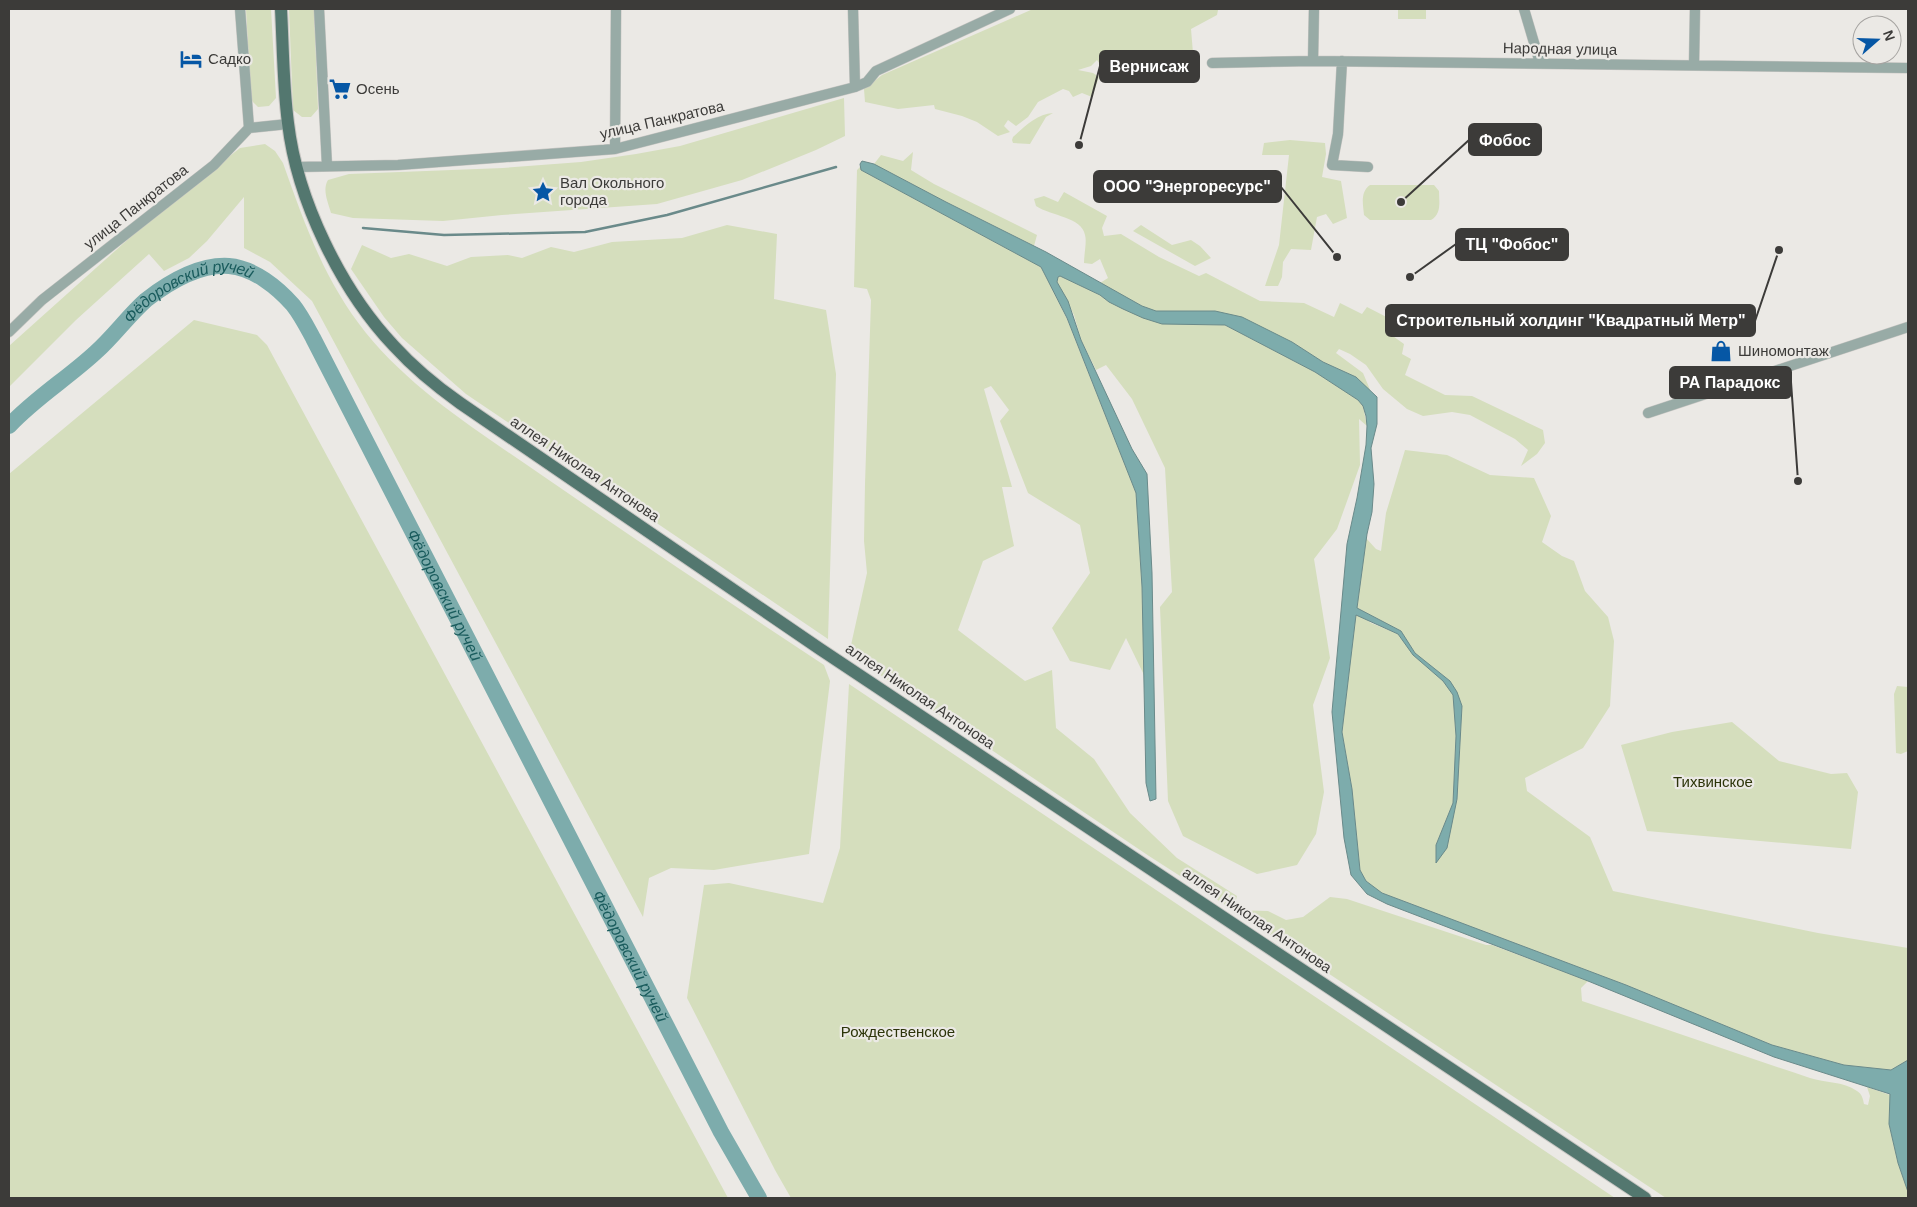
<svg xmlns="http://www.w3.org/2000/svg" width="1917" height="1207" font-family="Arial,sans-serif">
	<rect width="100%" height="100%" fill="#ebe9e5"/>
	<path fill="#d5debd" d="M 246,9 L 271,9 L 276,98 L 269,106 L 258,107 L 251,100 Z
		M 289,9 L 314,9 L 318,109 L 311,117 L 302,117 L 293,110 Z
		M 1033,9 L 1220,9 L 1218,10 L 1217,15 L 1191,29 L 1193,53 L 1120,56 L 1117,64 L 1107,74 L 1097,60 L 1091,66 L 1078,70 L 1093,73 L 1099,77 L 1092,97 L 1082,93 L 1073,97 L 1069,91 L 1063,89 L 1038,102 L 1028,117 L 1016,126 L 1008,120 L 1004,126 L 1010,132 L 998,136 L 977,122 L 962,116 L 935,109 L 934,105 L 898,109 L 865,102 L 864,89 L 882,75 Z
		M 1398,9 L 1426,9 L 1426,19 L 1398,19 Z
		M 844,98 L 845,136 L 816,150 L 742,180 L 657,204 L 502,215 L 443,221 L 353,218 L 331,213 C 328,202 322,190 328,180 L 349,174 L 503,168 L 581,162 L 636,154 L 680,146 Z
		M 1053,113 L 1046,117 L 1030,144 L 1013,143 L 1012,140 L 1013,137 C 1025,126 1037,114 1053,113 Z
		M 1290,140 L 1325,143 L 1326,154 L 1322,177 L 1341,181 L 1347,218 L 1333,224 L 1326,214 L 1317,217 L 1311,250 L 1291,249 L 1283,262 L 1282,277 L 1278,286 L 1265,286 L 1279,245 L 1289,155 L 1262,155 L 1264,143 Z
		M 265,144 L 275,151 L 283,163 C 305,225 324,280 366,333 C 414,392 481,433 543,476 C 636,540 730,603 824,665 L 830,681 L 809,854 L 714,870 L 671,868 L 649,878 L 643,917 L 312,301 L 270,262 L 244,248 L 244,197 L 207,241 L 189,258 L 164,271 L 149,254 L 76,320 L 9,387 L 9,346 L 154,216 L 240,148 Z
		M 913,152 L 911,170 L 934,184 L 1037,235 L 1034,246 L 946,202 L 874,164 L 881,155 L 903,161 Z
		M 860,167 L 861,170 L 1041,267 L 1067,319 L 1136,493 L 1142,587 L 1144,675 L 1126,638 L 1110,670 L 1070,661 L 1052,628 L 1090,573 L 1080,525 L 1028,493 L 1000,421 L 1009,410 L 991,386 L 984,389 L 1012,487 L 1002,487 L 1014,546 L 983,561 L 958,630 L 1025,681 L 1052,670 L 1056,728 L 1094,759 L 1130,813 L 1177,858 L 1237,896 L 1233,910 L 1268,911 L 1286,920 L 1303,917 L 1330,897 L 1347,899 L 1486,945 L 1492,945 L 1588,981 L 1581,988 L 1582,1001 C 1658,1026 1734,1053 1810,1078 C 1825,1083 1843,1081 1857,1091 C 1862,1094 1863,1099 1864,1104 L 1868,1105 L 1870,1096 L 1867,1087 L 1890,1095 L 1889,1124 L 1898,1163 L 1908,1192 L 1908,1198 L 1666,1198 L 1233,910 L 1149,856 L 849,654 L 867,573 L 864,541 L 865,484 L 871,300 L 867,289 L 854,287 L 857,170 Z
		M 1370,185 L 1434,185 L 1439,191 C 1439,201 1442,214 1431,220 L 1370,220 L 1364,215 C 1363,204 1360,192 1370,185 Z
		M 1064,192 L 1107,216 L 1102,228 L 1104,236 L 1121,234 L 1159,257 L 1199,276 L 1206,273 L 1260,301 L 1304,303 L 1334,317 L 1340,303 L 1362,314 L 1367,307 L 1402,325 L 1398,333 L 1390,334 L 1404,344 L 1402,354 L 1411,359 L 1405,375 L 1445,395 L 1472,396 L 1543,430 L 1545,443 L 1537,454 L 1521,466 L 1528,450 L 1515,439 L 1470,415 L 1452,412 L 1423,416 L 1407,409 L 1383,389 L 1366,365 L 1350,354 L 1339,349 L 1336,353 L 1363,373 L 1371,392 L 1356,377 L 1323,362 L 1292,342 L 1201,311 L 1155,311 L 1142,306 L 1100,283 L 1108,278 L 1100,259 L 1092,264 L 1084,263 C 1084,254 1087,242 1085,235 C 1082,217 1051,216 1036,206 L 1034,199 L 1044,196 L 1058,202 Z
		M 727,225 L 777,234 L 774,299 L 826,310 L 836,374 L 828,639 L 466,394 L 402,338 L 384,317 L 351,269 L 362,245 L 391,258 L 409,254 L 447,266 L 471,257 L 508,255 L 522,258 L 551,247 L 574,252 L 612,242 L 682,238 Z
		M 1141,225 L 1172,245 L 1191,240 L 1200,246 L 1211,258 L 1195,266 L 1133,231 Z
		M 1060,276 L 1100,295 L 1109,302 L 1162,323 L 1225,325 L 1315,372 L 1358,400 L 1363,406 L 1367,426 L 1359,419 L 1360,465 L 1337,529 L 1314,559 L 1330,658 L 1313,705 L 1324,792 L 1316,834 L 1297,865 L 1257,874 L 1183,836 L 1168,801 L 1160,607 L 1172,592 L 1165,468 L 1132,399 L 1106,365 L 1096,370 L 1081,340 L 1074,315 L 1057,282 L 1058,277 Z
		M 194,320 L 257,335 L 267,345 L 728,1198 L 9,1198 L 9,474 Z
		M 1405,450 L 1447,455 L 1490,475 L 1534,478 L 1551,516 L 1542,542 L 1562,556 L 1574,561 L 1585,591 L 1608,617 L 1614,641 L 1610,706 L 1583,748 L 1525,778 L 1527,791 L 1590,837 L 1613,891 L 1818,933 L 1908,948 L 1908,1060 L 1891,1070 L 1844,1065 L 1772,1045 L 1626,985 L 1382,893 L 1366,881 L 1360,870 L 1352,789 L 1342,732 L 1356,614 L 1362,616 L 1371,623 L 1398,634 L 1413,655 L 1443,681 L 1453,695 L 1456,736 L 1453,803 L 1436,845 L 1436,863 L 1457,799 L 1462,706 L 1450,681 L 1415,653 L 1401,631 L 1357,608 L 1366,538 L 1376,549 L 1381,551 L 1386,513 Z
		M 849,684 L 1615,1198 L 791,1198 L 775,1170 L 687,998 L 704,885 L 729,883 L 823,903 L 840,848 Z
		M 1897,686 L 1908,687 L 1908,751 L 1901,754 L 1896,753 L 1894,694 Z
		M 1732,722 L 1779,761 L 1831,774 L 1847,773 L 1858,792 L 1851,849 L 1647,831 L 1621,745 L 1672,732 Z"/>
	<path fill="#7dacac" stroke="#6a8a8a" d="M 862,161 L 874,164 L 946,202 L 1046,252 L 1142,306 L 1156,311 L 1215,311 L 1242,317 L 1292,342 L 1323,362 L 1356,377 L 1377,397 L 1377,424 L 1371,448 L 1374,484 L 1372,512 L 1367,534 L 1357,608 L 1401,631 L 1415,653 L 1450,681 L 1457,692 L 1462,706 L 1457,799 L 1447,848 L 1436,863 L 1436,845 L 1453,803 L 1456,736 L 1453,695 L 1443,681 L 1413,655 L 1398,634 L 1356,615 L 1342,732 L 1352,789 L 1360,870 L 1366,881 L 1382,893 L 1626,985 L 1772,1045 L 1844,1065 L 1891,1070 L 1908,1060 L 1908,1192 L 1898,1163 L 1889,1124 L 1890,1094 L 1774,1057 L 1588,981 L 1387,904 L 1367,894 L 1351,875 L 1344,838 L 1332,712 L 1347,544 L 1357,498 L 1366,445 L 1367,426 L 1366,416 L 1363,406 L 1358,400 L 1315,372 L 1225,325 L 1162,324 L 1143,318 L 1123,309 L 1109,302 L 1100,295 L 1060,276 L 1058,277 L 1057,282 L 1068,301 L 1081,340 L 1132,449 L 1147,474 L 1152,573 L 1156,799 L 1150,801 L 1146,783 L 1142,587 L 1136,493 L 1067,318 L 1041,267 L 861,170 L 860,164 Z"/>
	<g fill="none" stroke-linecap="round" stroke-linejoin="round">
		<path stroke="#6a8a8a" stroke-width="2.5" d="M 363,228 L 444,235 L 585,232 L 667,215 L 836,167"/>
		<path stroke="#7dacac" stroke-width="16" id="s1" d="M 9,426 C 35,398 68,378 96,352 C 114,336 128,316 146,300 C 168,283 200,264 229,266 C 254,268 278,288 293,305 C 301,315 307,327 313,338 L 721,1132 L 759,1198"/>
		<g stroke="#c8c6c3" stroke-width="11">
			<path id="minor" d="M 240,9 L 249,128
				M 319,9 L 327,166
				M 853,9 L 855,87
				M 1524,9 L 1540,63
				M 1313,61 L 1314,9
				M 1342,61 L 1338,134 L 1332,165 L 1368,167
				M 1212,63 L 1313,61 L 1908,68
				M 1694,65 L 1695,9
				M 615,149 L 616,9
				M 297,167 L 398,165 L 615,149 L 855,87 L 867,82 L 876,71 L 1010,9
				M 9,332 L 42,300 L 214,165 L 249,128 L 288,124
				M 1648,413 L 1908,327"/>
		</g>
		<g stroke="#c8c6c3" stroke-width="14">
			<path id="major" d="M 281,9 C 283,46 283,85 288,123 C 297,200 341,290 394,346 C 414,368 436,386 460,403 L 820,649 L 1645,1198"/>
		</g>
		<use href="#minor" stroke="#98aba6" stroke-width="10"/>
		<use href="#major" stroke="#53776f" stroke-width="12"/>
	</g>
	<defs>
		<g id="hotel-bare" transform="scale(1.725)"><path d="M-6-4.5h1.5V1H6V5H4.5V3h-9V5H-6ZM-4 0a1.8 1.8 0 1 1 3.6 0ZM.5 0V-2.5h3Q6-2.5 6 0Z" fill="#0657a5" stroke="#ebe9e5" stroke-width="2.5" paint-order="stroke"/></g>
		<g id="supermarket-bare" transform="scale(1.725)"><path d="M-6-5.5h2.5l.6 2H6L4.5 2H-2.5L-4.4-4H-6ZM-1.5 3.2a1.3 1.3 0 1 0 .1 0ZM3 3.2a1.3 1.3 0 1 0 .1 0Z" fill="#0657a5" stroke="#ebe9e5" stroke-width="2.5" paint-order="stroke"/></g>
		<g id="sight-bare" transform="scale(1.725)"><path d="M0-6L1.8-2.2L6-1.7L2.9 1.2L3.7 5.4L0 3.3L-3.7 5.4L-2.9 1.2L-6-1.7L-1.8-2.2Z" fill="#0657a5" stroke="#ebe9e5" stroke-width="2.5" paint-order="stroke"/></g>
		<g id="shop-bare" transform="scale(1.725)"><path d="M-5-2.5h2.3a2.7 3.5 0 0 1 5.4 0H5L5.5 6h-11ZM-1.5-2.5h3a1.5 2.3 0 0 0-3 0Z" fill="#0657a5" stroke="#ebe9e5" stroke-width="2.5" paint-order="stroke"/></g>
	</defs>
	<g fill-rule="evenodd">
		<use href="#hotel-bare" x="191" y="59"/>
		<use href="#supermarket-bare" x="340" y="89"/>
		<use href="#sight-bare" x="543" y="192"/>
		<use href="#shop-bare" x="1721" y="351"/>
	</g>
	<g text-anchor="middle" stroke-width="4.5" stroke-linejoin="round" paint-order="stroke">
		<g font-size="15" fill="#3c3b39" stroke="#ebe9e5">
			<text transform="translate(1560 49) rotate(1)" y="5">Народная улица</text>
			<text transform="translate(662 120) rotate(-13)" y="5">улица Панкратова</text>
			<text transform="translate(136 207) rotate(-38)" y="5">улица Панкратова</text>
			<text transform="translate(585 469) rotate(34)" y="5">аллея Николая Антонова</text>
			<text transform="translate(920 696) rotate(34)" y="5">аллея Николая Антонова</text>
			<text transform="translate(1257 920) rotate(34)" y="5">аллея Николая Антонова</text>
		</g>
		<g font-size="15" fill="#3c3b39" stroke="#ebe9e5" text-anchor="start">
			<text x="208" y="64">Садко</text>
			<text x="356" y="94">Осень</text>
			<text x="560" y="188">Вал Окольного<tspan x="560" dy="17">города</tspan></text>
			<text x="1738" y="356">Шиномонтаж</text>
		</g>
		<g font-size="15" fill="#2c3409" stroke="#ebe9e5">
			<text x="1713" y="787">Тихвинское</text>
			<text x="898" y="1037">Рождественское</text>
		</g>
		<g font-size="16" font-style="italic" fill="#1a5c5d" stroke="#ebe9e5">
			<text dy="6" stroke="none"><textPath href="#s1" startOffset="231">Фёдоровский ручей</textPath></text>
			<text dy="6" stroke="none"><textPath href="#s1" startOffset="682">Фёдоровский ручей</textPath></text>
			<text dy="6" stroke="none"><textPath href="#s1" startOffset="1088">Фёдоровский ручей</textPath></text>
		</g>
	</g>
	<path fill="none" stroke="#3c3b39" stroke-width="2" d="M1079 145L1100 66M1401 202L1469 140M1337 257L1281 187M1410 277L1456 244M1779 250L1755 321M1798 481L1791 382"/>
	<g fill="#3c3b39" stroke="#ebe9e5" stroke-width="2">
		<circle cx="1079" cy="145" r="5"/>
		<circle cx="1401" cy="202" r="5"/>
		<circle cx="1337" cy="257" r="5"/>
		<circle cx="1410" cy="277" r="5"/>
		<circle cx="1779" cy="250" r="5"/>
		<circle cx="1798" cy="481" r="5"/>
	</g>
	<g fill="#3c3b39" stroke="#3c3b39" stroke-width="2">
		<rect x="1100" y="51" width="99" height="31" rx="5"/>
		<rect x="1469" y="124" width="72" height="31" rx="5"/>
		<rect x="1094" y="171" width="187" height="31" rx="5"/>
		<rect x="1456" y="229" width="112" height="31" rx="5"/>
		<rect x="1386" y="305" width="369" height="31" rx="5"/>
		<rect x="1670" y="367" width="121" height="31" rx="5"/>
	</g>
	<g font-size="16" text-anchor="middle" font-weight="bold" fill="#fff">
		<text x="1149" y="72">Вернисаж</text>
		<text x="1505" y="146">Фобос</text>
		<text x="1187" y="192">ООО "Энергоресурс"</text>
		<text x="1512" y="250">ТЦ "Фобос"</text>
		<text x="1571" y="326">Строительный холдинг "Квадратный Метр"</text>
		<text x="1730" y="388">РА Парадокс</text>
	</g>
	<rect width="1917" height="1207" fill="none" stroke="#3c3b39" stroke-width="20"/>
	<g transform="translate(1877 40) rotate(70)"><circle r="24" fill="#ebe9e5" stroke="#a5a3a0"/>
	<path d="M0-4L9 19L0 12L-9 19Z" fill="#0657a5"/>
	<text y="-8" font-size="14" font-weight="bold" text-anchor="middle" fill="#3c3b39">N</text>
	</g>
</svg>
